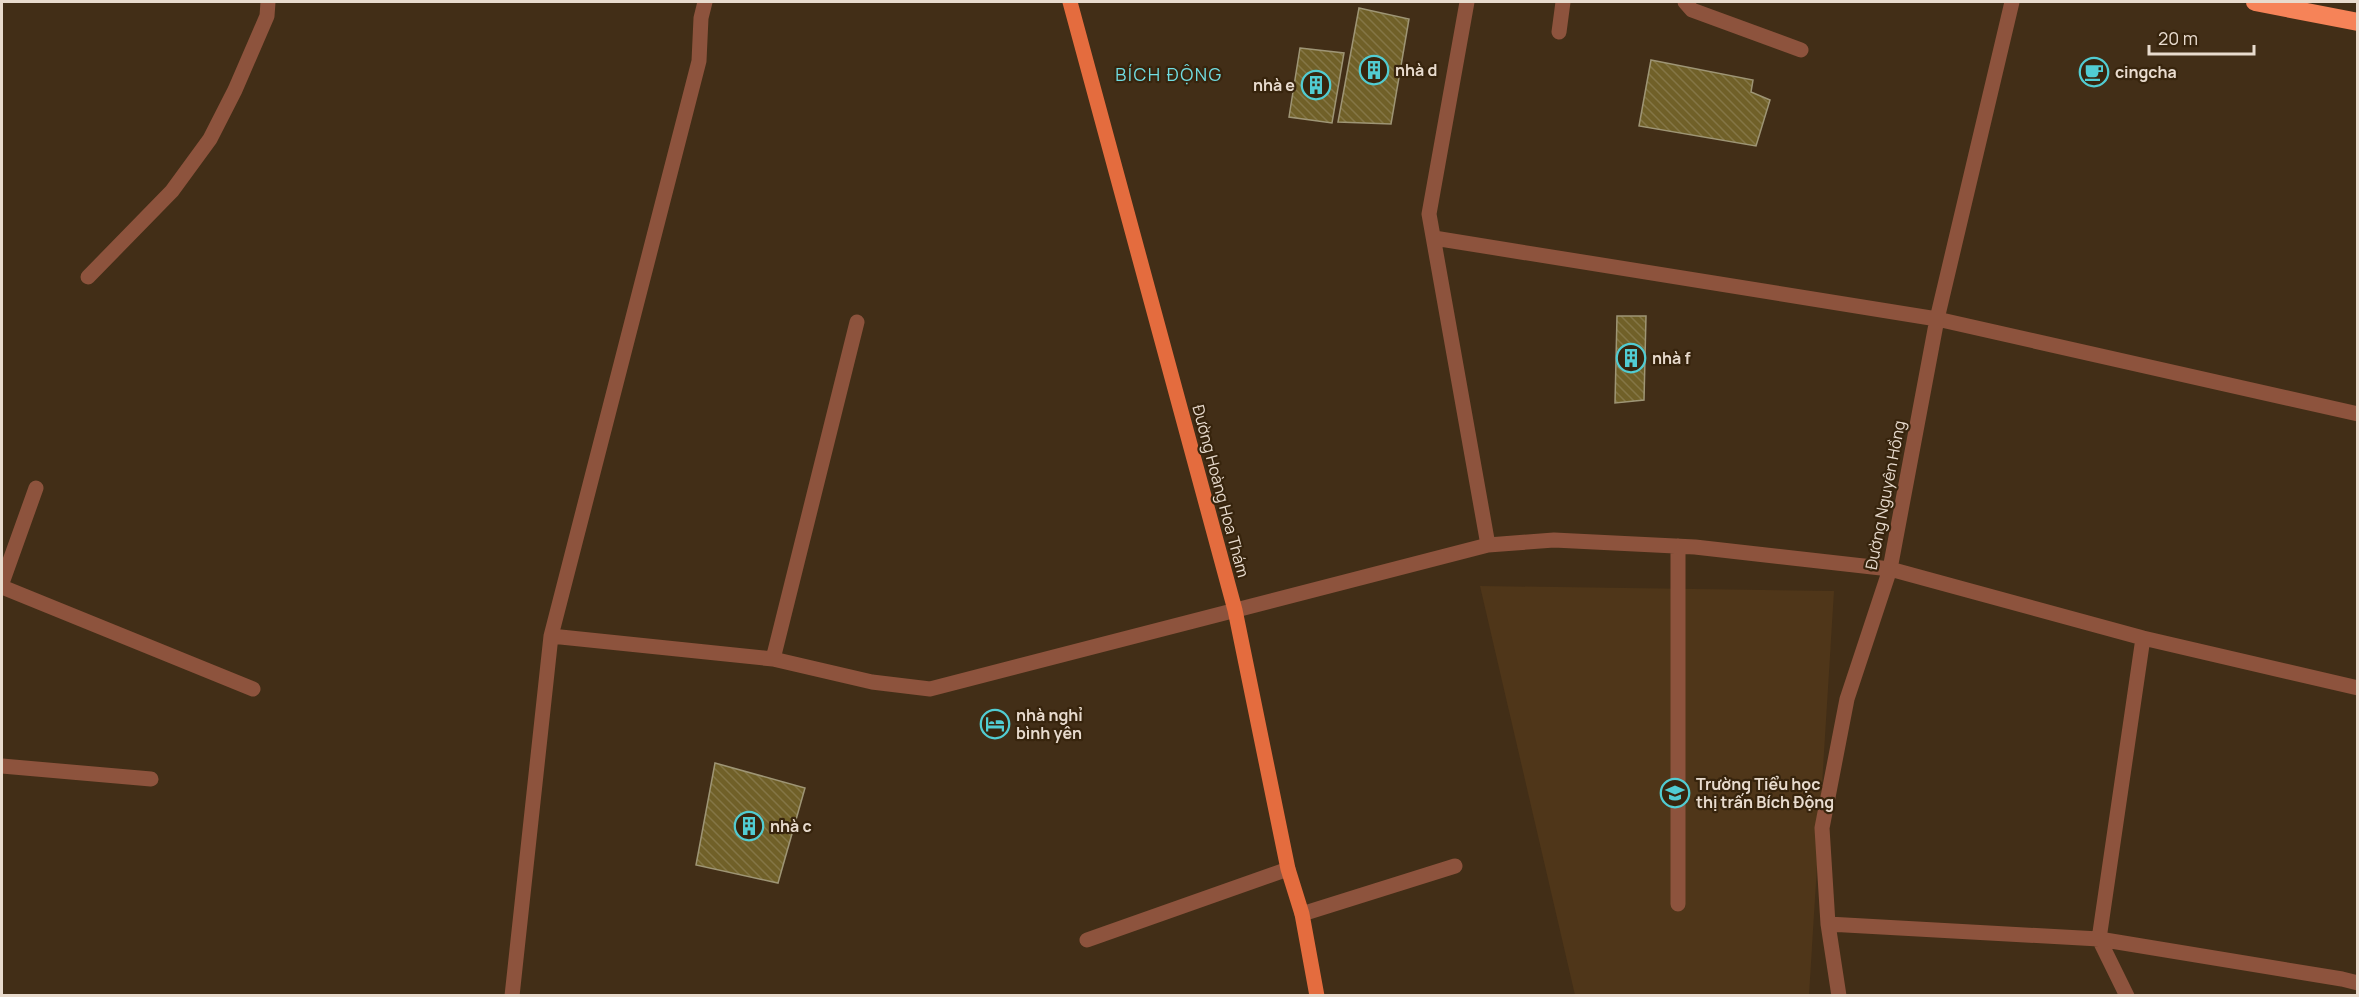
<svg xmlns="http://www.w3.org/2000/svg" width="2359" height="997" font-family="Manrope,sans-serif">
	<defs>
		<pattern id="building-back-hatch" width="6" height="6" patternUnits="userSpaceOnUse" patternTransform="scale(1.5)"><rect width="6" height="6" fill="#706028"/><path d="M-1 5l2 2M0 0l6 6M5-1l2 2" fill="none" stroke="#847646"/></pattern>
	</defs>
	<rect width="100%" height="100%" fill="#422e17"/>
	<path fill="#4f3619" d="M 1480,586 L 1834,591 L 1809,995 L 1575,995 Z"/>
	<path fill="url(#building-back-hatch)" stroke="#9e9575" stroke-width="1.5" d="M 1359,8 L 1409,19 L 1391,124 L 1338,122 Z
		M 1300,48 L 1344,53 L 1332,123 L 1289,117 Z
		M 1651,60 L 1753,80 L 1751,92 L 1770,100 L 1756,146 L 1639,126 Z
		M 1617,316 L 1646,316 L 1644,400 L 1615,403 Z
		M 715,763 L 805,788 L 778,883 L 696,865 Z"/>
	<g fill="none" stroke-linecap="round" stroke-linejoin="round">
		<path stroke="#8d533d" stroke-width="15" d="M 1467,2 L 1429,214 L 1488,545
			M 1685,2 L 1692,10 L 1801,50
			M 1559,32 L 1563,2
			M 1434,238 L 1937,319 L 2358,414
			M 88,277 L 172,191 L 210,139 L 235,90 L 267,16 L 268,2
			M 2,583 L 36,488
			M 2,587 L 253,689
			M 551,636 L 773,659 L 872,682 L 930,689 L 1488,545 L 1554,540 L 1695,547 L 1890,569 L 2143,638 L 2358,688
			M 773,659 L 857,322
			M 2,766 L 151,779
			M 1678,904 L 1678,546
			M 1302,914 L 1455,866
			M 1828,924 L 2099,939 L 2342,979 L 2358,983
			M 1087,940 L 1288,869
			M 512,996 L 551,636 L 699,61 L 701,18 L 705,2
			M 1839,996 L 1828,924 L 1822,828 L 1847,699 L 1890,569 L 1937,319 L 2012,2
			M 2127,996 L 2099,939 L 2143,638"/>
		<path stroke="#e46c3e" stroke-width="15" d="M 1070,2 L 1235,610 L 1288,869 L 1302,914 L 1317,996"/>
		<path stroke="#f68358" stroke-width="18" d="M 2255,2 L 2358,22"/>
	</g>
	<defs>
		<g id="building-ring" transform="scale(1.5)"><circle r="9.5" fill="#37240d" stroke="#51ccd2" stroke-width="1.5"/><path d="M-4-6H4V6H1V3H-1V6H-4ZM-2.5-4.3h1.7v1.8h-1.7ZM.8-4.3h1.7v1.8H.8ZM-2.5-1h1.7V.8h-1.7ZM.8-1h1.7V.8H.8Z" fill="#51ccd2"/></g>
		<g id="cafe-ring" transform="scale(1.5)"><circle r="9.5" fill="#37240d" stroke="#51ccd2" stroke-width="1.5"/><path d="M-5.5-4.5H6V0H3Q3 3.5 0 3.5H-2.5Q-5.5 3.5-5.5 0ZM3-3.2v2h1.7v-2ZM-6 4.5H4V6H-6Z" fill="#51ccd2"/></g>
		<g id="hotel-ring" transform="scale(1.5)"><circle r="9.5" fill="#37240d" stroke="#51ccd2" stroke-width="1.5"/><path d="M-6-4.5h1.5V1H6V5H4.5V3h-9V5H-6ZM-4 0a1.8 1.8 0 1 1 3.6 0ZM.5 0V-2.5h3Q6-2.5 6 0Z" fill="#51ccd2"/></g>
		<g id="school-ring" transform="scale(1.5)"><circle r="9.5" fill="#37240d" stroke="#51ccd2" stroke-width="1.5"/><path d="M0-5L7-2L0 1L-7-2ZM-4 1L0 2.5L4 1V4Q0 6-4 4Z" fill="#51ccd2"/></g>
	</defs>
	<g fill-rule="evenodd">
		<use href="#building-ring" x="1374" y="70"/>
		<use href="#cafe-ring" x="2094" y="72"/>
		<use href="#building-ring" x="1316" y="85"/>
		<use href="#building-ring" x="1631" y="358"/>
		<use href="#hotel-ring" x="995" y="724"/>
		<use href="#school-ring" x="1675" y="793"/>
		<use href="#building-ring" x="749" y="826"/>
	</g>
	<g text-anchor="middle" stroke-width="4.5" stroke-linejoin="round" paint-order="stroke">
		<g font-size="16" font-weight="bold" fill="#e8dbce" stroke="#37240d" text-anchor="start">
			<text x="1395" y="76">nhà d</text>
			<text x="2115" y="78">cingcha</text>
			<text x="1295" y="91" text-anchor="end">nhà e</text>
			<text x="1652" y="364">nhà f</text>
			<text x="1016" y="721">nhà nghỉ<tspan x="1016" dy="18">bình yên</tspan></text>
			<text x="1696" y="790">Trường Tiểu học<tspan x="1696" dy="18">thị trấn Bích Động</tspan></text>
			<text x="770" y="832">nhà c</text>
		</g>
		<g font-size="16" fill="#e8dbce" stroke="#37240d">
			<text transform="translate(1221 491) rotate(75)" y="6">Đường Hoàng Hoa Thám</text>
			<text transform="translate(1885 495) rotate(-79)" y="6">Đường Nguyên Hồng</text>
		</g>
		<g font-size="18" letter-spacing="1.5" fill="#71dde2" stroke="#37240d">
			<text x="1169" y="81">BÍCH ĐỘNG</text>
		</g>
	</g>
	<rect width="2359" height="997" fill="none" stroke="#e8dbce" stroke-width="6"/>
	<path d="M2149 45v9h105v-9" fill="none" stroke="#e8dbce" stroke-width="3"/>
	<text x="2158" y="45" font-size="18" fill="#e8dbce" stroke="#37240d" stroke-width="4.5" paint-order="stroke">20 m</text>
</svg>
